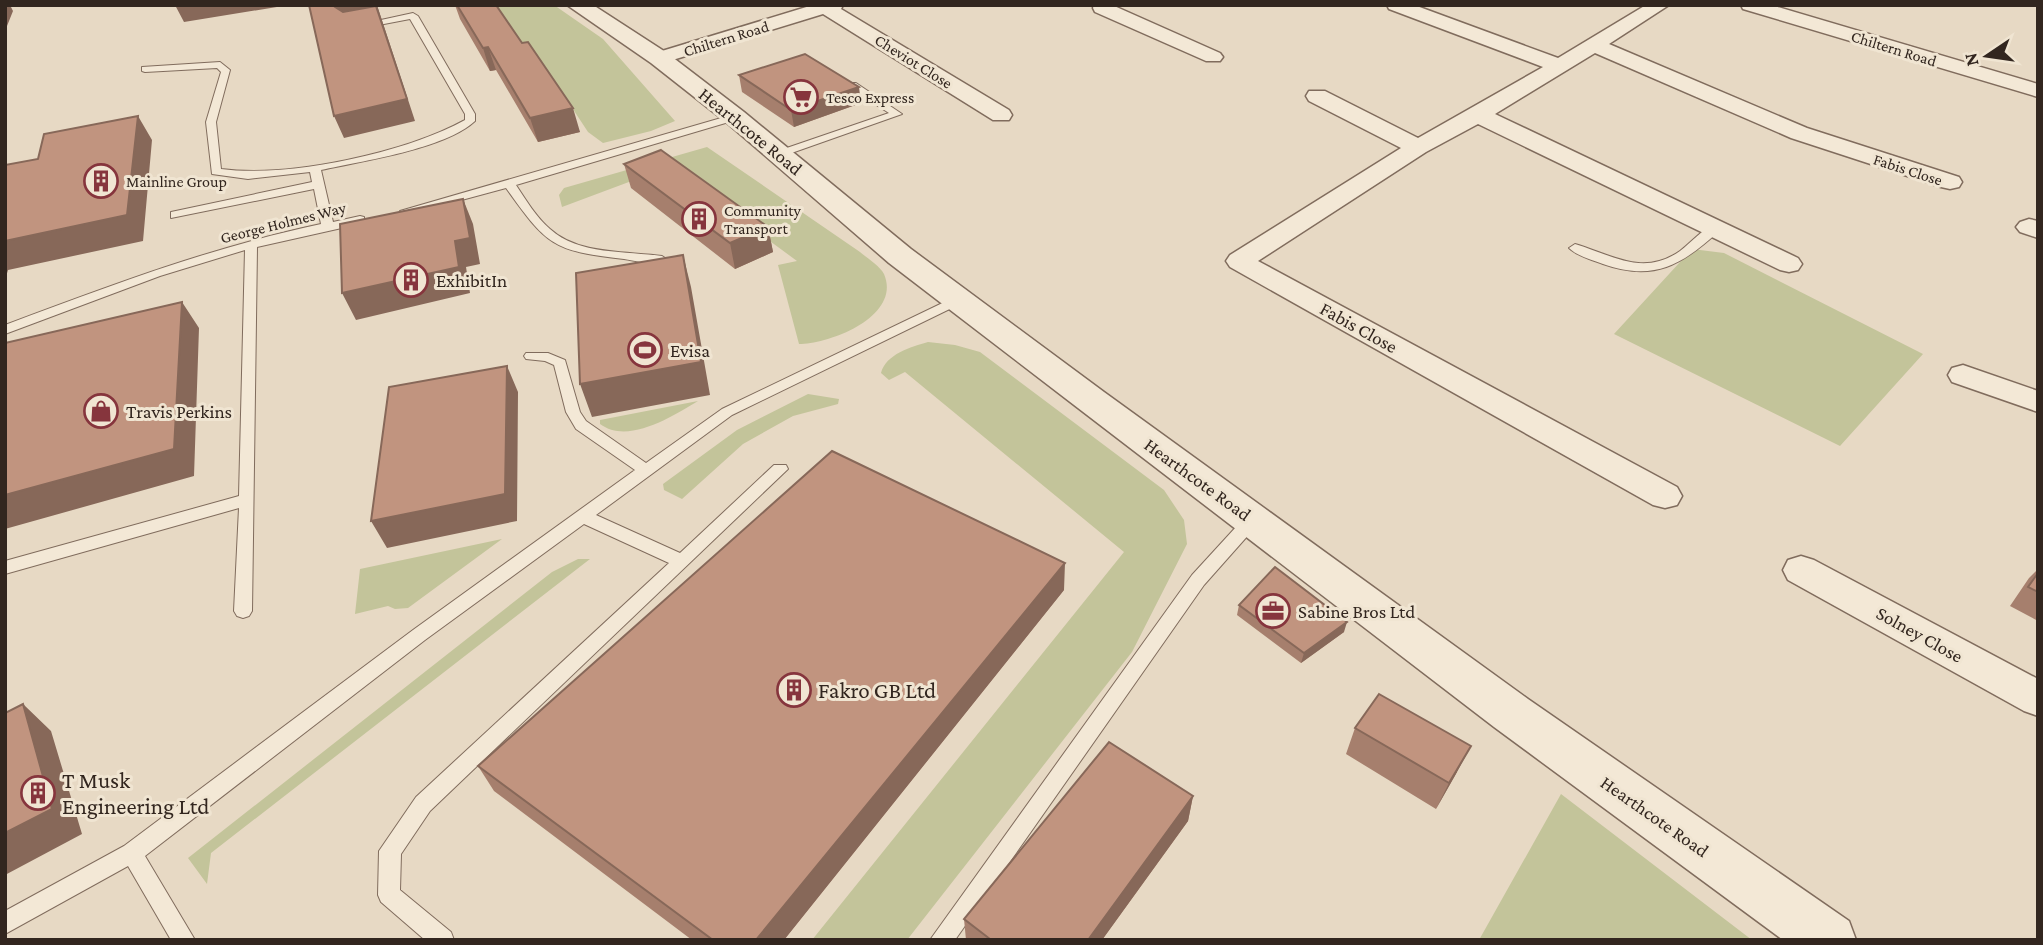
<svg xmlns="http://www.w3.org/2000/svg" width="2043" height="945" font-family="'Crimson Pro',serif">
	<rect width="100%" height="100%" fill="#e7d9c4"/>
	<path fill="#c3c49a" d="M 474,5 L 554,5 L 603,39 L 675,121 L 651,131 L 603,143 L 588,132 L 542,62 L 535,62 Z
		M 707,147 L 860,252 C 867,258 880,266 884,274 C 902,316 830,344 799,344 L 778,265 L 797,261 L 669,167 L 562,207 L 559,195 L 564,188 Z
		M 1692,249 L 1724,253 L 1923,354 L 1840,446 L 1614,334 Z
		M 928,342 L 955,345 L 980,352 L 1164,490 L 1184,520 L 1187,544 L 1132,652 L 907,940 L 812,940 L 1124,552 L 905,372 L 889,380 L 881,373 C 886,354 911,347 928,342 Z
		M 808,394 L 839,399 L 838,404 L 793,416 L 743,444 L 682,499 L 664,490 L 663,484 L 737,430 Z
		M 698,401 C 673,416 628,445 600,424 L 600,420 Z
		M 502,539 L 408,608 L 395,609 L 388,606 L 355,614 L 360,569 Z
		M 578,559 L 590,559 L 211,853 L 207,884 L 188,858 L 552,572 Z
		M 1561,794 L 1752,940 L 1479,940 Z"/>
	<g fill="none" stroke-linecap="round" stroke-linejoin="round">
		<g stroke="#806c5d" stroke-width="2">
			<path id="service" d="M 413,13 L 418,16 L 475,114 L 475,121 C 445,149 362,161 321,170 L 333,222 L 360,216 L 364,217 L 364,223 L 257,247 L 252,611 L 249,616 L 243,618 L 237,616 L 234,611 L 239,508 L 5,574 L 5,561 L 239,496 L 245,250 L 160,276 L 5,334 L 5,325 C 109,286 212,247 321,224 L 314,189 L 171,218 L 171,212 L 312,182 L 310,172 L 248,179 L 212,174 L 206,122 L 221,72 L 217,68 L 145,72 L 142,71 L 142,67 L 220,62 L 230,70 L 216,122 L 221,169 C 289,178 405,153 465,120 L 465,114 L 410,19 L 363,28 L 358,25 Z
				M 848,83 L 856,83 L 902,114 L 783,156 L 775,156 L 775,152 L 889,113 L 848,87 Z
				M 735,114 L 739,115 L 739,119 L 516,185 C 526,200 536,217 550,229 C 578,255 627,251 662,256 L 668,260 L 666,263 C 653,265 637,261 624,259 C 552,251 547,245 506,188 L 406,215 L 400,211 Z
				M 1715,224 L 1719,225 L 1719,231 C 1682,265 1654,282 1603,264 C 1592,260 1577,256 1569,248 L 1575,244 C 1612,255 1643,277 1680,251 C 1691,243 1702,229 1715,224 Z
				M 957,296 L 962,297 L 962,303 L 732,415 L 596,515 L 680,553 L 774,465 L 786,465 L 788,469 L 430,811 L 401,854 L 400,890 L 451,932 L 454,940 L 425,940 L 381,902 L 378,895 L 379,851 L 416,797 L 669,563 L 584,524 L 425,640 L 145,856 L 195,940 L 171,940 L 128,866 L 5,934 L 5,911 L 124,846 L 413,630 L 635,470 L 576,429 L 566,412 L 554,365 L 545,361 L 526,359 L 524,356 L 526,353 L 548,353 L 565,360 L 580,412 L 586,421 L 646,463 L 722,409 Z
				M 1253,513 L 1259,515 L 1261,519 L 1259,523 L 1204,585 L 955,940 L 930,940 L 1192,575 L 1247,515 Z"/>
		</g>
		<g stroke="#806c5d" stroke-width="3">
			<path id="minor" d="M 813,5 L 843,5 L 841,9 L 1009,110 L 1012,115 L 1009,120 L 993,120 L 823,14 L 666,62 L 652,62 L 649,58 L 652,54 Z
				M 1094,5 L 1112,5 L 1220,53 L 1223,57 L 1220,61 L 1206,61 L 1095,12 L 1093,8 Z
				M 1387,5 L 1414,5 L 1558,58 L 1646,5 L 1669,5 L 1609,44 L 1807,128 L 1959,177 L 1962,182 L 1959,187 L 1950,189 L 1941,187 L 1791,138 L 1595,53 L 1495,114 L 1798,258 L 1802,264 L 1798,270 L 1789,272 L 1780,270 L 1478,124 L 1426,152 L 1258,261 L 1677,487 L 1682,496 L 1677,505 L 1665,508 L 1653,505 L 1230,267 L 1226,261 L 1230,255 L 1401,148 L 1309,101 L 1306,96 L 1309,91 L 1325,91 L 1418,138 L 1543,67 L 1389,9 Z
				M 1741,5 L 1771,5 L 2038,84 L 2038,97 L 1743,9 Z
				M 2029,219 L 2038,221 L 2038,238 L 2020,232 L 2016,227 L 2020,222 Z
				M 1963,365 L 2038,391 L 2038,412 L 1952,382 L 1948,375 L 1952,368 Z
				M 1801,556 L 1814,560 L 2038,679 L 2038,716 L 2024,711 L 1788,580 L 1783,570 L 1788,560 Z"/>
		</g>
		<g stroke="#806c5d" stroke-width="3">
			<path id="tertiary" d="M 567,5 L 593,5 L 667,53 L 744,112 L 911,249 L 1104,392 L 1528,699 L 1849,921 L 1856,940 L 1783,940 L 1494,727 L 1078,408 L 889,263 L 726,122 L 651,63 Z"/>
		</g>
		<use href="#service" fill="#f3e8d6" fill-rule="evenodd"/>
		<use href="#minor" fill="#f3e8d6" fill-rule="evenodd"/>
		<use href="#tertiary" fill="#f3e8d6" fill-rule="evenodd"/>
	</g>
	<path fill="#a67f6d" d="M 455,5 L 496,5 L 580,132 L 538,142 L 496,70 L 490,71 L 460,19 Z
		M 739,75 L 861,103 L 794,127 L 742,92 Z
		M 624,164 L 768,227 L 773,252 L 735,269 L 631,188 Z
		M 2038,569 L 2038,621 L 2010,606 L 2029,578 Z
		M 1064,590 L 784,940 L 692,940 L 494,791 L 478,766 Z
		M 1239,605 L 1344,632 L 1301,663 L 1237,615 Z
		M 1355,728 L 1457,772 L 1436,809 L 1346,754 Z
		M 1193,796 L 1188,821 L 1102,940 L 966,940 L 964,919 Z"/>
	<path fill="#876859" d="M 5,5 L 10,5 L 13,11 L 5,31 Z
		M 175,5 L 289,5 L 184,22 Z
		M 336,5 L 377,5 L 415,121 L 344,138 L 334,116 L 345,24 L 335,7 Z
		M 488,47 L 496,70 L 490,71 L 483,48 Z
		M 859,87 L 861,103 L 794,127 L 791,110 Z
		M 573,108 L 580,132 L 538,142 L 530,118 Z
		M 138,116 L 152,140 L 143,241 L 8,270 L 5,280 L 5,241 Z
		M 463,199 L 473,224 L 480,264 L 466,267 L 470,293 L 356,320 L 342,293 L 455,241 Z
		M 768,227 L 773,252 L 735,269 L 730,243 Z
		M 683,255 L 691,287 L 710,395 L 592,417 L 580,384 Z
		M 182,302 L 199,328 L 194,476 L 5,529 L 5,495 Z
		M 507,366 L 518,392 L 517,521 L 387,548 L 371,521 Z
		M 1065,563 L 1064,590 L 784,940 L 756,940 Z
		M 1347,622 L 1344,632 L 1301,663 L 1304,653 Z
		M 23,704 L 51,731 L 82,834 L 5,875 L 5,833 Z
		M 1471,746 L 1457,772 L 1436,809 L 1449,783 Z
		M 1193,796 L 1188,821 L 1102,940 L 1088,940 Z"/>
	<path fill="#c1947f" stroke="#876859" stroke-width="2" d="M 309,5 L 336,5 L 335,7 L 343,12 L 376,6 L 407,99 L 334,116 Z
		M 457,5 L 496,5 L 522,43 L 528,42 L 573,108 L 530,118 L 488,47 L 483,48 Z
		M 805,54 L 859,87 L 791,110 L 739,75 Z
		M 138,116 L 127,215 L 5,241 L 5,165 L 38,159 L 44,134 Z
		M 661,150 L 768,227 L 730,243 L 624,164 Z
		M 463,199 L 470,238 L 455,241 L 459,267 L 342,293 L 340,224 Z
		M 683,255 L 701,362 L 580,384 L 576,273 Z
		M 182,302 L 174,449 L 5,495 L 5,343 Z
		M 507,366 L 505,494 L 371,521 L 389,387 Z
		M 832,451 L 1065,563 L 756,940 L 713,940 L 478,766 Z
		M 1275,567 L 1347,622 L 1304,653 L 1239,605 Z
		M 2038,573 L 2038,592 L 2028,587 Z
		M 1379,694 L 1471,746 L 1449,783 L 1355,728 Z
		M 23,704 L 52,809 L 5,833 L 5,713 Z
		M 1109,742 L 1193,796 L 1088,940 L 989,940 L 990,939 L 964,919 Z"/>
	<defs>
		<g id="supermarket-ring" transform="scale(1.75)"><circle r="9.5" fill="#f0e5d2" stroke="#86353d" stroke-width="1.5"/><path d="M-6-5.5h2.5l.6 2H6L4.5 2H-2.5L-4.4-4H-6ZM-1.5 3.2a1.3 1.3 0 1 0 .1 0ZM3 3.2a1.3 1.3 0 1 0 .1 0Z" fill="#86353d"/></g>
		<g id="building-ring" transform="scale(1.75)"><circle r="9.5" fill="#f0e5d2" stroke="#86353d" stroke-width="1.5"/><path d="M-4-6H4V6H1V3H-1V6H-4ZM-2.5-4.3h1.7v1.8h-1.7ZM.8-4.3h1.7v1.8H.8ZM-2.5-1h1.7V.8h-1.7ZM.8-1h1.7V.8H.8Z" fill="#86353d"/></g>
		<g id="stadium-ring" transform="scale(1.75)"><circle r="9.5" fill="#f0e5d2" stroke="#86353d" stroke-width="1.5"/><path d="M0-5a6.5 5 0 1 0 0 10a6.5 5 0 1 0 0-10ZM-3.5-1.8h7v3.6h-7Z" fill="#86353d"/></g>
		<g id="shop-ring" transform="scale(1.75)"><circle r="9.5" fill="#f0e5d2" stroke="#86353d" stroke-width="1.5"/><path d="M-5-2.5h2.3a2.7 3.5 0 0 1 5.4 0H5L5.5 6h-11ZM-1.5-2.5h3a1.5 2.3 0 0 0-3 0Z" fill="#86353d"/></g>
		<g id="office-ring" transform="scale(1.75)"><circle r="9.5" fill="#f0e5d2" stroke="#86353d" stroke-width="1.5"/><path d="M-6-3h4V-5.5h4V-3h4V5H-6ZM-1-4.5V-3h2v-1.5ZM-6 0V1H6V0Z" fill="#86353d"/></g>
	</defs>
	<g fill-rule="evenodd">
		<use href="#supermarket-ring" x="801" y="97"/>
		<use href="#building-ring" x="101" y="181"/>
		<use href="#building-ring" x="699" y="219"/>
		<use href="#building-ring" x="411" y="280"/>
		<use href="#stadium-ring" x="645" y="350"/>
		<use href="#shop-ring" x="101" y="411"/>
		<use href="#office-ring" x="1273" y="611"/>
		<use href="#building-ring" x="794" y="690"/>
		<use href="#building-ring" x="38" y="793"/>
	</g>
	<g text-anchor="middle" stroke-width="6" stroke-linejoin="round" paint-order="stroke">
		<g font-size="16" fill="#32261f" stroke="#f0e5d2">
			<text transform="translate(726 38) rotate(-17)" y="6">Chiltern Road</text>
			<text transform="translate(1894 48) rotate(17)" y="6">Chiltern Road</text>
			<text transform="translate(914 61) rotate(32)" y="6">Cheviot Close</text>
			<text transform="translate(1908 169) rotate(18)" y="6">Fabis Close</text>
			<text transform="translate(283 222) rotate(-14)" y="6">George Holmes Way</text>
		</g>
		<g font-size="16" fill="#32261f" stroke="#f0e5d2" text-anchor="start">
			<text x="826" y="103">Tesco Express</text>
			<text x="126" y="187">Mainline Group</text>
			<text x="724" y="216">Community<tspan x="724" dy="18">Transport</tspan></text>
		</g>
		<g font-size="19" fill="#32261f" stroke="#f0e5d2">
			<text transform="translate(751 131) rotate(39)" y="7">Hearthcote Road</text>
			<text transform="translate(1359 327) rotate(29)" y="7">Fabis Close</text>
			<text transform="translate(1198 479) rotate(36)" y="7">Hearthcote Road</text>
			<text transform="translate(1920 634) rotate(29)" y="7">Solney Close</text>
			<text transform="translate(1655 816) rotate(35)" y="7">Hearthcote Road</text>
		</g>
		<g font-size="19" fill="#32261f" stroke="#f0e5d2" text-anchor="start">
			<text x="436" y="287">ExhibitIn</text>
			<text x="670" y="357">Evisa</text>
			<text x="126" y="418">Travis Perkins</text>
			<text x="1298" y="618">Sabine Bros Ltd</text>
		</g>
		<g font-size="23" fill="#32261f" stroke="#f0e5d2" text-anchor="start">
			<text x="818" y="698">Fakro GB Ltd</text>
			<text x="62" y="788">T Musk<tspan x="62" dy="26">Engineering Ltd</tspan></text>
		</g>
	</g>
	<rect width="2043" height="945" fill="none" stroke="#32261f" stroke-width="14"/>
	<g transform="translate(1987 56) rotate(257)" stroke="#f0e5d2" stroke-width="5" paint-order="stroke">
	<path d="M0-5L12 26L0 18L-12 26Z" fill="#32261f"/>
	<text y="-10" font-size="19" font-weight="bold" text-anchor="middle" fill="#32261f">N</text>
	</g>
</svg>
